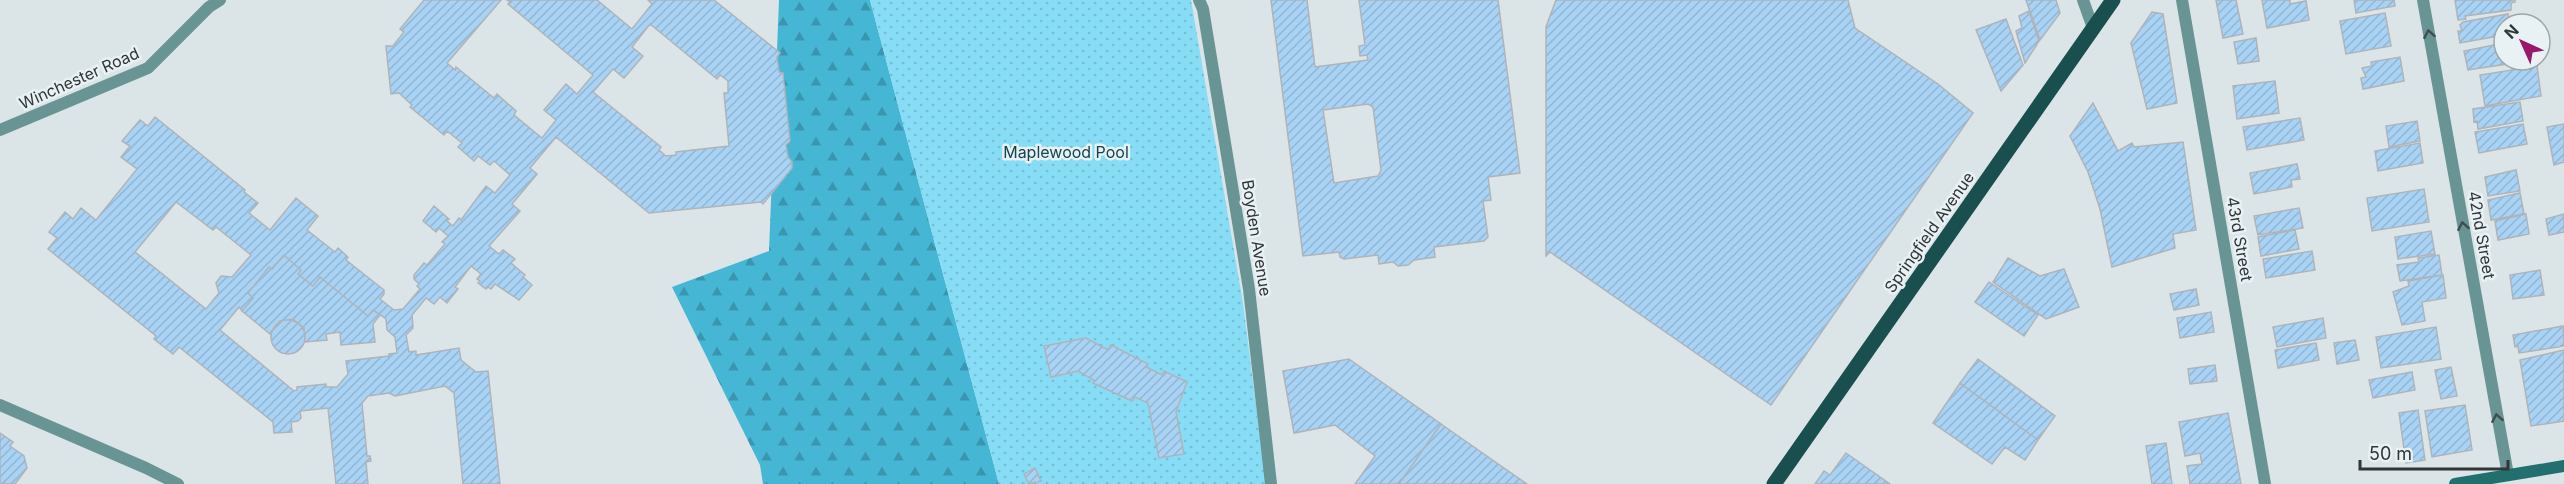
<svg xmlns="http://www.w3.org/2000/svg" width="2564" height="484" font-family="Inter,sans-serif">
	<defs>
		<pattern id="forest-firs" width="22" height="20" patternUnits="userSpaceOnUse" patternTransform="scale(1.5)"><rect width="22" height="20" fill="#45b7d5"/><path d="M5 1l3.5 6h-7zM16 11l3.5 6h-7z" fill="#3a96ae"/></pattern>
		<pattern id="park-dots" width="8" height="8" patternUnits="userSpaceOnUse" patternTransform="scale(1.5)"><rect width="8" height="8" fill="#87ddf5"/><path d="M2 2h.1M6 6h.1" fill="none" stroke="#75bed3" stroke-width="1.8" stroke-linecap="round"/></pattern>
		<pattern id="building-hatch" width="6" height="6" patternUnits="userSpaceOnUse" patternTransform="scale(1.5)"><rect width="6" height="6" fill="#a9d3f5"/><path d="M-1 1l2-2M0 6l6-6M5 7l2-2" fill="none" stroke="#92b6d3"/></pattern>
	</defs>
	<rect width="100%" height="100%" fill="#dbe4e7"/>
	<path fill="url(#forest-firs)" d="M 779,0 L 870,0 L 999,484 L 763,484 L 760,465 L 672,287 L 769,251 Z"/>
	<path fill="url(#park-dots)" d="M 870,0 L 1191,0 L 1243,303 L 1266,484 L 999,484 Z"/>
	<path fill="url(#building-hatch)" stroke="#aeb4b9" stroke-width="1.5" fill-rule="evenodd" d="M 424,0 L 501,0 L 447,63 L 455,70 L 456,67 L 494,98 L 497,94 L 516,111 L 514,115 L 542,138 L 556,120 L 544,110 L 566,84 L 577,94 L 593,75 L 508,4 L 510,2 L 507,0 L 597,0 L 632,29 L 652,4 L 648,0 L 714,0 L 780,53 L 777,57 L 779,72 L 783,73 L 790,141 L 786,145 L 788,157 L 792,162 L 792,168 L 763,204 L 761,202 L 649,213 L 556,137 L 530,168 L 537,174 L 512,204 L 520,211 L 489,246 L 499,254 L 503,250 L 515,259 L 511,263 L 525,275 L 523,277 L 532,285 L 519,300 L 495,284 L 491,289 L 488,287 L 486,289 L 478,283 L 480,281 L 477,279 L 481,274 L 471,266 L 455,287 L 458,289 L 447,303 L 440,297 L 434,304 L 426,298 L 412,315 L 413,328 L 406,335 L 409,352 L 416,351 L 416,355 L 459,348 L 461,360 L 476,372 L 488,371 L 500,484 L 463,484 L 454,393 L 445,386 L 395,396 L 389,393 L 368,396 L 362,403 L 367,456 L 370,456 L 371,461 L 366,462 L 368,484 L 336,484 L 328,408 L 300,411 L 301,418 L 298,421 L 291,422 L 292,432 L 274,433 L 273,422 L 179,347 L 173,354 L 154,339 L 156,336 L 48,249 L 57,238 L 49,232 L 65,212 L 73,219 L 81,208 L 96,220 L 137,169 L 121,157 L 130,146 L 122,141 L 140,120 L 148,126 L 155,117 L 245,190 L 244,192 L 258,203 L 249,213 L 270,230 L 296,198 L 318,216 L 307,230 L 335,252 L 338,248 L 348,257 L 346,260 L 384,290 L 384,294 L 380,299 L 394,310 L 403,309 L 420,289 L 417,286 L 419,284 L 414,279 L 414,275 L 424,263 L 427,265 L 445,244 L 442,242 L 448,236 L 439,228 L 436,232 L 423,221 L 434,206 L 449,219 L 447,221 L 453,226 L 459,218 L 461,220 L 486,186 L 495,193 L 510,175 L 494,161 L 490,165 L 478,156 L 474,161 L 458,147 L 462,143 L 447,131 L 444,135 L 410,107 L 412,105 L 399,93 L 391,94 L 386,46 L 393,46 L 404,32 L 400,29 ZM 650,24 L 717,79 L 720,75 L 728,81 L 728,93 L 724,93 L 729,146 L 676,152 L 676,155 L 666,156 L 659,150 L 661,147 L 593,92 L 613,69 L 624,78 L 643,56 L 632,47 ZM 176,202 L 213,230 L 216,227 L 251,255 L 232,277 L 221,276 L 216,283 L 219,293 L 206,309 L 135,252 ZM 284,255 L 301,270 L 298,274 L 313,286 L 320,277 L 368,316 L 373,310 L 386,319 L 387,330 L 395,337 L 397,353 L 389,354 L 389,356 L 346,361 L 348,374 L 337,387 L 326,387 L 326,384 L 297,387 L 297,390 L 294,391 L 220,330 L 239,307 L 242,311 L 253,298 L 248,293 L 269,267 L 272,269 Z
		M 1271,0 L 1307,0 L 1315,67 L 1368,60 L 1367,55 L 1360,56 L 1359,46 L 1365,45 L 1359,0 L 1498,0 L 1520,173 L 1488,177 L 1491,200 L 1483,201 L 1488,237 L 1484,241 L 1434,247 L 1435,257 L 1414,260 L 1408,265 L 1398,266 L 1393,262 L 1379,264 L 1378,255 L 1344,259 L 1340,257 L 1339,252 L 1303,256 ZM 1368,104 L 1373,107 L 1381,170 L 1378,176 L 1334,183 L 1323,110 Z
		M 1556,0 L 1848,0 L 1855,28 L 1938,84 L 1973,113 L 1771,405 L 1550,252 L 1546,256 L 1546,27 Z
		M 2026,0 L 2056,0 L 2060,13 L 2040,40 Z
		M 2216,0 L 2236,0 L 2243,34 L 2223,38 Z
		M 2262,0 L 2290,0 L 2290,4 L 2306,1 L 2309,20 L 2267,28 Z
		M 2354,0 L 2394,0 L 2395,6 L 2356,13 Z
		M 2455,0 L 2515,0 L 2515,2 L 2511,3 L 2511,10 L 2465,16 L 2466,19 L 2458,20 Z
		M 2029,11 L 2039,41 L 2025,63 L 2016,31 L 2022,28 L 2019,16 Z
		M 2152,12 L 2163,14 L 2177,103 L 2147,109 L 2131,43 Z
		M 2385,13 L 2391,46 L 2346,54 L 2340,21 Z
		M 2508,14 L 2509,24 L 2504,24 L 2504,35 L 2460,43 L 2458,31 L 2462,31 L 2460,25 L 2463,22 Z
		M 2006,19 L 2023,65 L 2001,91 L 1976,30 Z
		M 2256,38 L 2259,61 L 2238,64 L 2234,42 Z
		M 2504,43 L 2504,60 L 2507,60 L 2507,64 L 2468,70 L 2464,51 Z
		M 2400,57 L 2404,81 L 2363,89 L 2361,78 L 2366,77 L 2362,68 L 2372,66 L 2371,62 Z
		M 2537,66 L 2541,96 L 2485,106 L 2480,75 Z
		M 2275,81 L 2279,113 L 2237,119 L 2233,86 Z
		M 2520,102 L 2523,121 L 2478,129 L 2477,121 L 2474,122 L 2473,109 Z
		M 2093,103 L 2118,151 L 2132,143 L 2134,147 L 2183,142 L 2196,230 L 2173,234 L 2175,248 L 2112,267 L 2100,209 L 2088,172 L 2070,136 Z
		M 2300,118 L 2304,140 L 2247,150 L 2243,127 Z
		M 2417,121 L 2420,141 L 2389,147 L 2386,126 Z
		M 2523,124 L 2527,144 L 2479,153 L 2475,132 Z
		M 2564,124 L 2564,162 L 2554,165 L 2547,127 Z
		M 2420,143 L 2423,163 L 2378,171 L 2375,151 Z
		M 2297,164 L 2300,179 L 2291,180 L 2292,187 L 2254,194 L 2250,173 Z
		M 2516,170 L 2520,191 L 2488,196 L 2485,177 Z
		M 2424,189 L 2429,222 L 2372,231 L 2367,198 Z
		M 2520,193 L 2524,214 L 2491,220 L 2488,200 Z
		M 2299,208 L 2303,228 L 2258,235 L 2254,216 Z
		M 2526,214 L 2529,234 L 2498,240 L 2495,221 Z
		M 2564,214 L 2564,232 L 2549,235 L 2546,219 Z
		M 2295,230 L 2299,249 L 2261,256 L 2258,237 Z
		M 2431,231 L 2435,254 L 2398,259 L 2395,237 Z
		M 2312,251 L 2315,270 L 2266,278 L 2263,259 Z
		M 284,255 L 301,270 L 298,274 L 313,286 L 320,277 L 368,316 L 373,310 L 380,315 L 373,324 L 375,342 L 341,345 L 340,332 L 326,334 L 327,340 L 305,342 L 304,328 L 293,319 L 280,321 L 270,334 L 242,311 L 253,298 L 248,293 L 269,267 L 272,269 Z
		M 2439,255 L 2442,275 L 2400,281 L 2397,265 L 2419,262 L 2418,258 Z
		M 2008,258 L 2040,276 L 2064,269 L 2079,307 L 2046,319 L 1993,282 Z
		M 2540,270 L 2544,295 L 2513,299 L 2510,275 Z
		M 2443,275 L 2446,298 L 2422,302 L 2425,321 L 2402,325 L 2393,292 L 2409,286 L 2408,281 Z
		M 1989,282 L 2038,315 L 2024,336 L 1975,302 Z
		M 2196,289 L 2199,305 L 2174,310 L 2170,294 Z
		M 2211,312 L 2214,332 L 2180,338 L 2177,318 Z
		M 2323,318 L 2326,338 L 2277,347 L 2273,327 Z
		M271 337a17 17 0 1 1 34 0a17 17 0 1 1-34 0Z
		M 2563,326 L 2564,346 L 2519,353 L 2518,346 L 2515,347 L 2513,335 Z
		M 2436,327 L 2441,359 L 2381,368 L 2376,337 Z
		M 1086,338 L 1108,350 L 1111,345 L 1148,364 L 1146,367 L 1162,375 L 1164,371 L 1187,382 L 1176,412 L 1184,454 L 1159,458 L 1148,403 L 1135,397 L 1132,401 L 1093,383 L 1094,380 L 1078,371 L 1051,377 L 1044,346 Z
		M 2355,340 L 2359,360 L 2337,364 L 2334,343 Z
		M 2316,343 L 2319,360 L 2278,368 L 2275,350 Z
		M 2564,350 L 2564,421 L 2531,426 L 2520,360 Z
		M 1349,359 L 1441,424 L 1399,484 L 1355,484 L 1375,456 L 1335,425 L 1294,433 L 1283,371 Z
		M 1978,359 L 2055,416 L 2038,440 L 1960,383 Z
		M 2215,365 L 2217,381 L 2190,384 L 2188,369 Z
		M 2451,367 L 2457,396 L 2441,399 L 2435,370 Z
		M 2412,372 L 2415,390 L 2373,398 L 2369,380 Z
		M 1960,383 L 2038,440 L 2025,460 L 2005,447 L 1992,464 L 1933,423 Z
		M 2465,405 L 2472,450 L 2432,457 L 2425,411 Z
		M 2418,410 L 2425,460 L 2406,463 L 2399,413 Z
		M 2228,413 L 2241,484 L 2190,484 L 2187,466 L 2202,464 L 2200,453 L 2185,456 L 2179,422 Z
		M 1441,424 L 1527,484 L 1399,484 Z
		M 0,433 L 13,442 L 10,446 L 24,456 L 27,468 L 15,484 L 0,484 Z
		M 2166,443 L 2172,484 L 2152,484 L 2146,446 Z
		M 1846,453 L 1890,484 L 1815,484 L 1824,471 L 1830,475 Z
		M 1035,468 L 1041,481 L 1029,484 L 1024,474 Z"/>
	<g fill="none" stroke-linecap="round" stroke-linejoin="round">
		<path stroke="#689593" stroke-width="12" d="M 2083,0 L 2093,28
			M 2182,0 L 2265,484
			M 2423,0 L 2508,475
			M 0,130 L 148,68 L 209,7 L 220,0
			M 0,405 L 146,468 L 178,484"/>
		<path stroke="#689593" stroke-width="12" d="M 1199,0 L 1203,9 L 1249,289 L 1271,484"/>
		<path stroke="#21706d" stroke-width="12" d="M 2455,484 L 2564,466"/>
		<path stroke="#194f4e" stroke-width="15" d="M 1774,484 L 2113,0"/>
	</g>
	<defs><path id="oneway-chevron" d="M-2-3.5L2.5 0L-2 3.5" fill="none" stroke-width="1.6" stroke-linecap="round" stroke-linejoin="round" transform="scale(1.5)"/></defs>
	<g stroke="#404d4d">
		<use href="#oneway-chevron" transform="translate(2429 34) rotate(-100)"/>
		<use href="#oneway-chevron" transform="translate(2463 226) rotate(-100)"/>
		<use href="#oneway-chevron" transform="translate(2497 418) rotate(-100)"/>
	</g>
	<g text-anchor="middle" stroke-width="5" stroke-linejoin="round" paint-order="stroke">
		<g font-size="16" fill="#323536" stroke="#e8f1f4">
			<text transform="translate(79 78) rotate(-24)" y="6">Winchester Road</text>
			<text transform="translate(1929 232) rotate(-55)" y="6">Springfield Avenue</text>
			<text transform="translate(2482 235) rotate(80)" y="6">42nd Street</text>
			<text transform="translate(1257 238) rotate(81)" y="6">Boyden Avenue</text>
			<text transform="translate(2240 239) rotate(80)" y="6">43rd Street</text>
		</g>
		<g font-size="16" fill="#134551" stroke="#e8f1f4">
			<text x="1066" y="158">Maplewood Pool</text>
		</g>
	</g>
	<g transform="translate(2522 42) rotate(315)"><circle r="28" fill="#e8f1f4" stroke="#9fa6a8" stroke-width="1.5"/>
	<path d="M0-4.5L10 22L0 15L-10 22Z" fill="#99176d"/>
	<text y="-9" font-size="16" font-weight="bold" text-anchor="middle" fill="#323536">N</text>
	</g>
	<path d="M2360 460v9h148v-9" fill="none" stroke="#323536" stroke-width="3"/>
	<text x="2369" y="460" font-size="18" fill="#323536" stroke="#e8f1f4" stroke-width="4.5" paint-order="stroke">50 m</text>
</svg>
